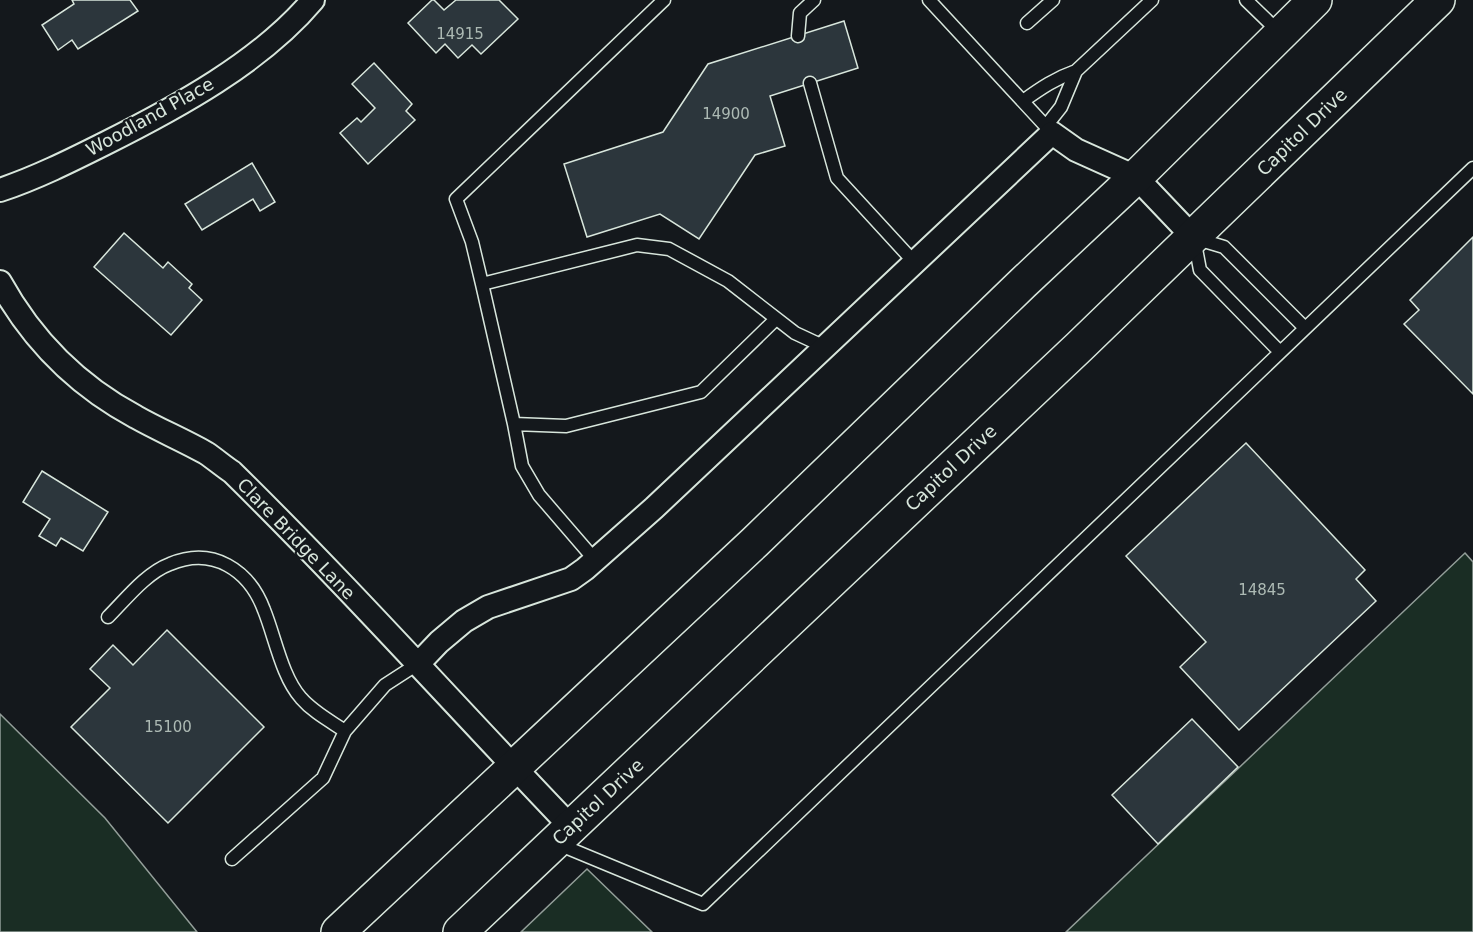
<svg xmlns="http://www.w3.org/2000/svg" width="1473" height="932" font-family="'DejaVu Sans',sans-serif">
	<rect width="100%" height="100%" fill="#14181c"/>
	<path fill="#1a2d24" stroke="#939e99" stroke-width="1.5" d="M 1465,553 L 1473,562 L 1473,932 L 1066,932 Z
		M 0,714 L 105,818 L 197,932 L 0,932 Z
		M 587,869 L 652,932 L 521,932 Z"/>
	<path fill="#2c363c" stroke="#d8e6dc" stroke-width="1.5" d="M 72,0 L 130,0 L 138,11 L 78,49 L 72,40 L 58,50 L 42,25 L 74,4 Z
		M 432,0 L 434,0 L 444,10 L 456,0 L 499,0 L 518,19 L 481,54 L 472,45 L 458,58 L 445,44 L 436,53 L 408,23 Z
		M 844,21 L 858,68 L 770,96 L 785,146 L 755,155 L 699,239 L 660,214 L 587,237 L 564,164 L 663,132 L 708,64 Z
		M 374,63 L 412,104 L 406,111 L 415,120 L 368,164 L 340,133 L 357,118 L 361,122 L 375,108 L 352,84 Z
		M 252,163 L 275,202 L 260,211 L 253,199 L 202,230 L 185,204 Z
		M 124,233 L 163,268 L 168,262 L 192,284 L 189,288 L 202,300 L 171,335 L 94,267 Z
		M 1473,237 L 1473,394 L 1404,324 L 1419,310 L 1410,300 Z
		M 1246,443 L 1365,570 L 1356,579 L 1376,601 L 1239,730 L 1180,667 L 1206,642 L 1126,556 Z
		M 42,471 L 108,512 L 83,551 L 61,538 L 56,546 L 39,536 L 50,519 L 23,502 Z
		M 167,630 L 264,727 L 168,823 L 71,727 L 110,688 L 90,669 L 113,645 L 133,665 Z
		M 1192,719 L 1238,767 L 1158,844 L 1112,795 Z"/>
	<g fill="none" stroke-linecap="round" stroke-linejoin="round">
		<g stroke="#d8e6dc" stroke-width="15">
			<path id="lane" d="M 929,0 L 1052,133
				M 1246,0 L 1280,33
				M 1027,23 L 1053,0
				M 798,36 L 800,13 L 814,0
				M 1076,71 L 1152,0
				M 810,83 L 837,178 L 915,263
				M 1023,101 C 1041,88 1056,78 1076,71 L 1061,107 L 1046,126
				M 482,284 L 637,245 L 669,249 L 728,281 L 795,333 L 825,347
				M 1280,352 L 1200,270 L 1194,238 L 1224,247 L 1305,328
				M 514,424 L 566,426 L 701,392 L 776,319
				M 595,560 L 539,495 L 522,466 L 514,424 L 482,284 L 472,242 L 456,199 L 664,0
				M 108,617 C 126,599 146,573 170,564 C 213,546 249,570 264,610 C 275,637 282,677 301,698 C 313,712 330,721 345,731
				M 558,844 L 703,904 L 1473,168
				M 232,859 L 323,778 L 345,731 L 385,685 L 419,663"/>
		</g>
		<g stroke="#d8e6dc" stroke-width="26">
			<path id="street" d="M 0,190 C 36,178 70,161 104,144 C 176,108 261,62 313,0
				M 0,282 C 32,340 78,386 136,417 C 159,430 183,440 206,453 C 215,459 223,466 232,472 C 349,587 458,709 571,827
				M 419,663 L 439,642 L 464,621 L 488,607 L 571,579 L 585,569 L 654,508 L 1052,133 L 1076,150 L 1136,177 L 1194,238"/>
		</g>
		<g stroke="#d8e6dc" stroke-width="36">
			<path id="primary" d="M 338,932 L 755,542 L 1023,283 L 1136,177 L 1315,0
				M 460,932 L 1079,347 L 1438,0"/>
		</g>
		<use href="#lane" stroke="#14181c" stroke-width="12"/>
		<use href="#street" stroke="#14181c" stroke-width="22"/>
		<use href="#primary" stroke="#14181c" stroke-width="33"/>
	</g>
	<g text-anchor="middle" stroke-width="4.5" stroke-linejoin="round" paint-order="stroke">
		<g font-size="15" fill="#adbab4">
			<text x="460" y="39">14915</text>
			<text x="726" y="119">14900</text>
			<text x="1262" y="595">14845</text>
			<text x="168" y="732">15100</text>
		</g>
		<g font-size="18" fill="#d8e6dc" stroke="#14181c">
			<text transform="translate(150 117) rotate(-29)" y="6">Woodland Place</text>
			<text transform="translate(1302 132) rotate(-44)" y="6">Capitol Drive</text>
			<text transform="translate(951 468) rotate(-43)" y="6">Capitol Drive</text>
			<text transform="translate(296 539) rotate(46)" y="6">Clare Bridge Lane</text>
			<text transform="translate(598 802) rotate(-43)" y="6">Capitol Drive</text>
		</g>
	</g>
</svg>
